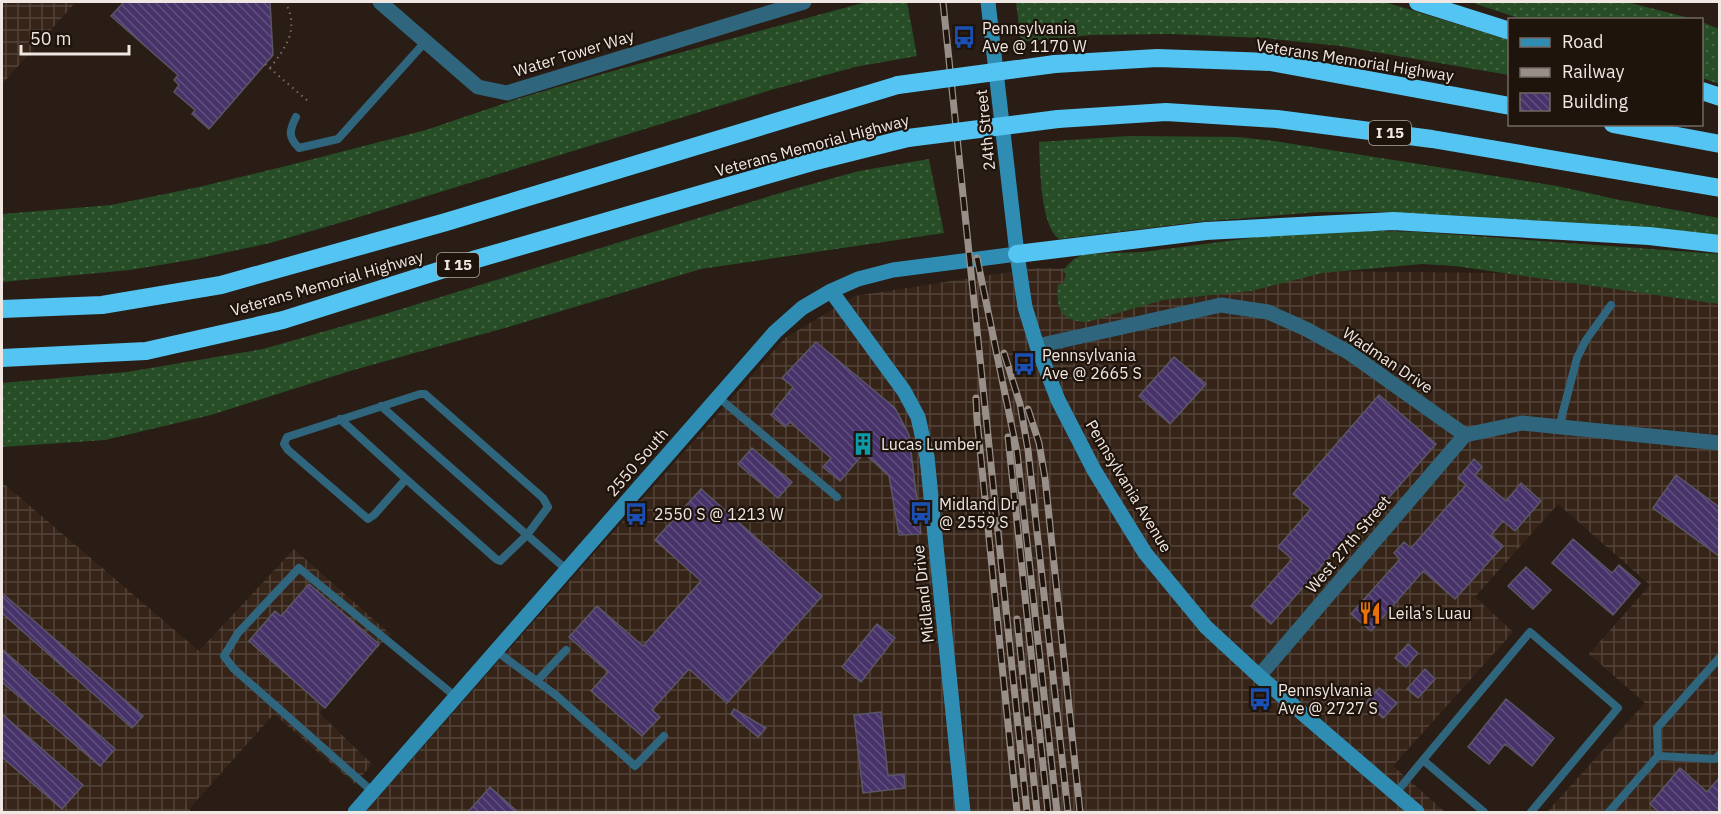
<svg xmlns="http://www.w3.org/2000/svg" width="1721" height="814" font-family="'IBM Plex Sans',sans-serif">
	<defs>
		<pattern id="industrial-grid" width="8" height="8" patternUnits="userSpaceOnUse" patternTransform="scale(1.5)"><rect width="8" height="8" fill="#362419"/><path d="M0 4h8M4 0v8" fill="none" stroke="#53443a"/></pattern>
		<pattern id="grass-dots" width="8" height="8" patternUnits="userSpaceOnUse" patternTransform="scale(1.5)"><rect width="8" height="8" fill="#264d26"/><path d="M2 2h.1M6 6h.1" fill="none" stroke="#466745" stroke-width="1.8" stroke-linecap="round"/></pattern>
		<pattern id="building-back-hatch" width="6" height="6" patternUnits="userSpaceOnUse" patternTransform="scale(1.5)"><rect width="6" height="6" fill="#473369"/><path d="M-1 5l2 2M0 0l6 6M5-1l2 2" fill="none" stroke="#62517e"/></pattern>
	</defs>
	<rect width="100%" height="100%" fill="#291d15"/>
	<path fill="url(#industrial-grid)" d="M 2,2 L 76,2 L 2,84 Z
		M 1035,268 L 1499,273 L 1719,289 L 1719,812 L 1547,812 L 1645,703 L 1589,654 L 1650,585 L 1558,504 L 1475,597 L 1513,632 L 1393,766 L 1445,812 L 365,812 L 785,338 L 855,296 Z
		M 2,482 L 199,651 L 294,549 L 390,634 L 319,713 L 372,764 L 355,784 L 274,714 L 189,809 L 192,812 L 2,812 Z"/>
	<path fill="url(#grass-dots)" d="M 866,2 L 907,2 L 917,56 L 855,67 L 771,90 L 346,221 L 270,243 L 196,259 L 130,270 L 2,282 L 2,214 L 111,205 L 199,187 L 286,166 L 426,130 L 520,98 L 602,74 Z
		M 1016,2 L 1385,2 L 1509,40 L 1509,75 L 1340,46 L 1264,38 L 1170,34 L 1091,35 L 1021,42 Z
		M 1470,2 L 1627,2 L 1693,19 L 1521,19 Z
		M 1702,22 L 1719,29 L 1719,84 L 1702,78 Z
		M 1129,136 L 1238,137 L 1274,141 L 1557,186 L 1615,199 L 1719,218 L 1719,236 L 1380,212 L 1319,212 L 1198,222 L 1059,239 C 1040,226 1040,165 1039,142 Z
		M 929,159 L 944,233 L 701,269 L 515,325 L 350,371 L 211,415 L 105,440 L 2,447 L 2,383 L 127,372 L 263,349 L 385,314 L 790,190 L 859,171 Z
		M 1342,230 L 1419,232 L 1720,254 L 1719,304 L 1455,266 L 1422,264 L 1322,273 L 1251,291 L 1163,300 L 1087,322 C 1060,321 1056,309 1058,284 L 1063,284 L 1066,273 L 1062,271 L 1074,259 L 1084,254 L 1143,252 L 1274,235 Z"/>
	<path fill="url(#building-back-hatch)" stroke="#5b5665" stroke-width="1.5" d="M 124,2 L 270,2 L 273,55 L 209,129 L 192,114 L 195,110 L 174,92 L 179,85 L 174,80 L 178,75 L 111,16 Z
		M 816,342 L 895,408 L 909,435 L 921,534 L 899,535 L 889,476 L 864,453 L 840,481 L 823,467 L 831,458 L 790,422 L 785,427 L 771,415 L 793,387 L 782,378 Z
		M 1174,357 L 1206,384 L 1170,424 L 1139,396 Z
		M 1379,395 L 1436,444 L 1369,520 L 1365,516 L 1271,624 L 1251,606 L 1292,559 L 1278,547 L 1311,509 L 1293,494 Z
		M 752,448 L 792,482 L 778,498 L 738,464 Z
		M 1474,459 L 1482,467 L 1475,475 L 1506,501 L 1521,483 L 1541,501 L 1515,531 L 1503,521 L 1491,535 L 1503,546 L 1455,599 L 1423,571 L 1371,631 L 1351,614 L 1400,559 L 1394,553 L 1404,542 L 1411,548 L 1466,485 L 1458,478 Z
		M 1676,475 L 1719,507 L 1719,556 L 1653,508 Z
		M 701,489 L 822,596 L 727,703 L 689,669 L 652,710 L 660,717 L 642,736 L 591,691 L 608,672 L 569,637 L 597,606 L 643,646 L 701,581 L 655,540 Z
		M 1573,539 L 1612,573 L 1619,565 L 1640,583 L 1613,615 L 1552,563 Z
		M 1526,567 L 1551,590 L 1533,609 L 1508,586 Z
		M 309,584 L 379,644 L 325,708 L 249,641 L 275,611 L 281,616 Z
		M 2,593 L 143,716 L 132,728 L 2,613 Z
		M 877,624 L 895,638 L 861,682 L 842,667 Z
		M 1408,644 L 1418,653 L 1406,667 L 1395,658 Z
		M 2,649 L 115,749 L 100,766 L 2,682 Z
		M 1425,669 L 1435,679 L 1418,698 L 1407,689 Z
		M 1379,688 L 1397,703 L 1383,718 L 1366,703 Z
		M 1506,699 L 1554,738 L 1532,766 L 1505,744 L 1489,764 L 1468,747 Z
		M 734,709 L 766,728 L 758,737 L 731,714 Z
		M 881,712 L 888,776 L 904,774 L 905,788 L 863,793 L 854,715 Z
		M 2,714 L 83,785 L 62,809 L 2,757 Z
		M 1680,768 L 1707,792 L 1719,778 L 1719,813 L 1660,813 L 1650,804 Z
		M 490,787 L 519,813 L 467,813 Z"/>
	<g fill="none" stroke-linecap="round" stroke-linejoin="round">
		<path stroke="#796f68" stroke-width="2" stroke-dasharray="1.5 4.5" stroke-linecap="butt" d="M 265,64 L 309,102
			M 270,68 C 286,47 300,29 285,2"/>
		<path stroke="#30667d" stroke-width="8" d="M 296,117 C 289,131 288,137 299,148 L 338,139 L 426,41
			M 718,397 L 837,497
			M 381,406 L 527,535 L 500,561 L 496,559 L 406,479 L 374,515 L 368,519 L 288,450 L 284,444 L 287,437 L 420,394 L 425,394 L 543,498 L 548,507 L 527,535 L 567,570
			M 340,419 L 406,479
			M 1559,427 L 1577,358 L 1586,340 L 1611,305
			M 496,651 L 557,696 L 635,766 L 664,736
			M 537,681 L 566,650
			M 1658,756 L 1657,728 L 1720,657
			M 1423,760 L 1530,632 L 1618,708 L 1531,812
			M 373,792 L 234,669 L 224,656 L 238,633 L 299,568 L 456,697
			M 1395,794 L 1423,760 L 1484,812
			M 1609,812 L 1658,756 L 1715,759 L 1720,754"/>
		<path stroke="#30667d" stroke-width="15" d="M 380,2 L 478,87 L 507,93 L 804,2
			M 1037,346 L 1221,305 L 1268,312 L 1306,329 L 1348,352 L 1465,435 L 1522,423 L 1720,443
			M 1259,676 L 1465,435"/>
		<path stroke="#2f8db3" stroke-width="15" d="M 988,2 L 1017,254 L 1025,307 L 1037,346 L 1058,400 L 1094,470 L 1145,553 L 1206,627 L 1259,676 L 1417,812
			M 831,291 L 904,391 L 918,417 L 927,457 L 963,812
			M 355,812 L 775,332 L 802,308 L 831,291 L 858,279 L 893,270 L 1017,254"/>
		<path stroke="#54c4f3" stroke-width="18" d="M 1418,2 L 1510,31
			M 1055,64 L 1157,58 L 1271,62 L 1510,106
			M 1702,91 L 1720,97
			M 1058,119 L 1166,112 L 1277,119 L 1432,139 L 1720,188
			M 1613,124 L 1720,144
			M 1017,254 L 1206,231 L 1393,221 L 1649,236 L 1720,244
			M 2,309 L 102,305 L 221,285 L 446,222 L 898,85
			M 2,358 L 146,351 L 283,320 L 473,260 L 812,162 L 908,138"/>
		<g stroke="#998f89" stroke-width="7">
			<path id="rail" d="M 943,2 L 1027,812
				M 977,258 L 1017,452 L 1057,812
				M 1004,353 L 1020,404 L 1028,450 L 1068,812
				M 976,398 L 977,420 L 1017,812
				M 1028,409 L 1039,443 L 1045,478 L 1080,812
				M 1008,437 L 1048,812
				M 1017,619 L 1037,812"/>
		</g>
		<use href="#rail" stroke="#1f140c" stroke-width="4.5" stroke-dasharray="14" stroke-linecap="butt"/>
		<path stroke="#54c4f3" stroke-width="18" d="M 898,85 L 1055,64
			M 908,138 L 1058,119"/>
	</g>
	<defs>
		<g id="bus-bare" transform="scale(1.8)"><path d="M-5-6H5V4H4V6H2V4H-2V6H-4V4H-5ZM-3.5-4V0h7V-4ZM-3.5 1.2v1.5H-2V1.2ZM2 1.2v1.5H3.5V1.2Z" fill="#1a4fb4" stroke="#1f140c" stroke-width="2.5" paint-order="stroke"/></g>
		<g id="building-bare" transform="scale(1.8)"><path d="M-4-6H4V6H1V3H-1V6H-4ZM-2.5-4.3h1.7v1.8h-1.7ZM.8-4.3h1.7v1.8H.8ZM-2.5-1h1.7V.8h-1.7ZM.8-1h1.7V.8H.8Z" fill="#0f9aa8" stroke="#1f140c" stroke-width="2.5" paint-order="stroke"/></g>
		<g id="restaurant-bare" transform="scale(1.8)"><path d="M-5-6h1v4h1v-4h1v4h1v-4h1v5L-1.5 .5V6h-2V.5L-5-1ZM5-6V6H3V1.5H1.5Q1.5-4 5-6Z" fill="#e8710a" stroke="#1f140c" stroke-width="2.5" paint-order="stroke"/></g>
	</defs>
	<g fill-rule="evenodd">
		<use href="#bus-bare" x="964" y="37"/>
		<use href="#bus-bare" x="1024" y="364"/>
		<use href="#building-bare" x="863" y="444"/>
		<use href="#bus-bare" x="921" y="513"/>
		<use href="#bus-bare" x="636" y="514"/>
		<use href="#restaurant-bare" x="1370" y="613"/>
		<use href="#bus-bare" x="1260" y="699"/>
	</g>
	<g text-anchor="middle" stroke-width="4.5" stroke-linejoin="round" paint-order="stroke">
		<g fill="#1f140c" stroke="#b1a8a2" stroke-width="1.5">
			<rect x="1369" y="121" width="42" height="24" rx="4.5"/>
			<rect x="437" y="253" width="42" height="24" rx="4.5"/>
		</g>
		<g font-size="15" font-weight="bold" fill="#f0e7e2">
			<text x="1390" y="138">I 15</text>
			<text x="458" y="270">I 15</text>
		</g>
		<g font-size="16" fill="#f0e7e2" stroke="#1f140c" text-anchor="start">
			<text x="982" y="34">Pennsylvania<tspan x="982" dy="18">Ave @ 1170 W</tspan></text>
			<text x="1042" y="361">Pennsylvania<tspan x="1042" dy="18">Ave @ 2665 S</tspan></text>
			<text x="881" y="450">Lucas Lumber</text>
			<text x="939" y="510">Midland Dr<tspan x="939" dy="18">@ 2559 S</tspan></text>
			<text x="654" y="520">2550 S @ 1213 W</text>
			<text x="1388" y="619">Leila's Luau</text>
			<text x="1278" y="696">Pennsylvania<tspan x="1278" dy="18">Ave @ 2727 S</tspan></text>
		</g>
		<g font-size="16" fill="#f0e7e2" stroke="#1f140c">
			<text transform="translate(574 53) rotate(-17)" y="6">Water Tower Way</text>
			<text transform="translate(1355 60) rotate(9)" y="6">Veterans Memorial Highway</text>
			<text transform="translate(985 130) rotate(-96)" y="6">24th Street</text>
			<text transform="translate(812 145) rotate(-15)" y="6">Veterans Memorial Highway</text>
			<text transform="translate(327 283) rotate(-16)" y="6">Veterans Memorial Highway</text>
			<text transform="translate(1388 360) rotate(34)" y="6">Wadman Drive</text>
			<text transform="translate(637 462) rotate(-49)" y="6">2550 South</text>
			<text transform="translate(1129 486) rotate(59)" y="6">Pennsylvania Avenue</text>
			<text transform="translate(1348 544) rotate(-50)" y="6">West 27th Street</text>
			<text transform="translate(923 594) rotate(-96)" y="6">Midland Drive</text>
		</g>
	</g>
	<rect width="1721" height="814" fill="none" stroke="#f0e7e2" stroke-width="6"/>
	<rect x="1508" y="18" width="195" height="108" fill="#1f140c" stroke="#736862" stroke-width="1.5"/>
	<rect x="1520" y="38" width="30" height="9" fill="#2f8db3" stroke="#736862" stroke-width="1.5"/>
	<text x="1562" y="48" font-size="18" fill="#f0e7e2">Road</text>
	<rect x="1520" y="68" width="30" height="9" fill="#998f89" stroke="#736862" stroke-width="1.5"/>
	<text x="1562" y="78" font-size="18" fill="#f0e7e2">Railway</text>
	<rect x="1520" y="93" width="30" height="18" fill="url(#building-back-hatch)" stroke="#736862" stroke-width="1.5"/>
	<text x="1562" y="108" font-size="18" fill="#f0e7e2">Building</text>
	<path d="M21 45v9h108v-9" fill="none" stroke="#f0e7e2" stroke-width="3"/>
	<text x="30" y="45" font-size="18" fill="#f0e7e2" stroke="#1f140c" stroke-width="4.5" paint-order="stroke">50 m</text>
</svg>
